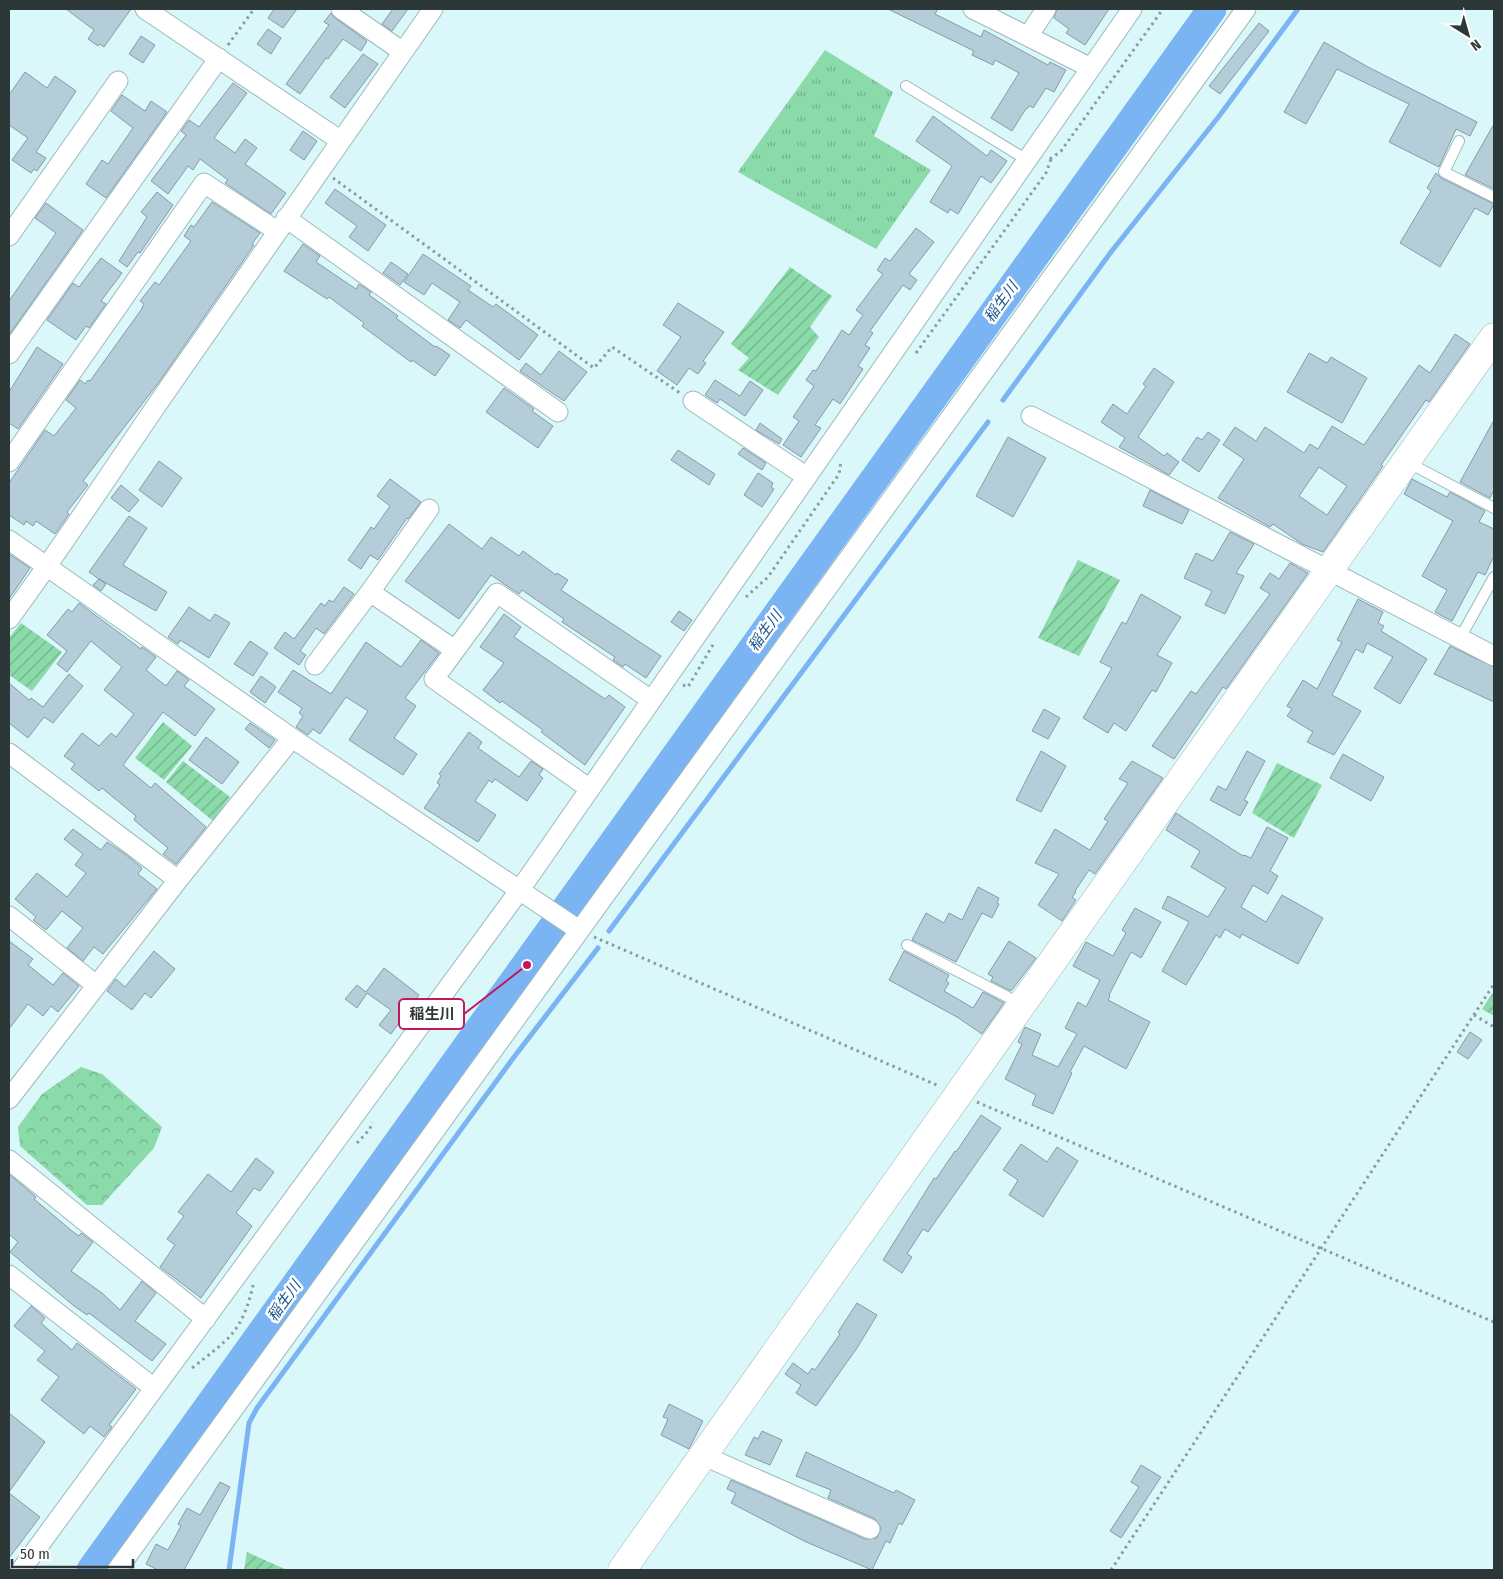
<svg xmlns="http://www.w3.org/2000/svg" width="1503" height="1579" font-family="'Fira Sans Condensed','Noto Sans JP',sans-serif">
	<defs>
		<pattern id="grass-tufts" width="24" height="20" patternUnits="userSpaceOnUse" patternTransform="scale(1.25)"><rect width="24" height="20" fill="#8bdaa9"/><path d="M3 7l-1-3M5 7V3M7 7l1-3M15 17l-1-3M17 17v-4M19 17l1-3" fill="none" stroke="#72b28b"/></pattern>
		<pattern id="forest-crowns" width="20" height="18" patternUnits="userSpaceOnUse" patternTransform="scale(1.25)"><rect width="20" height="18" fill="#8bdaa9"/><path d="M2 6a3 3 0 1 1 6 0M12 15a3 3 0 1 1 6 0" fill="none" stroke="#72b28b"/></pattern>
		<pattern id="garden-furrows" width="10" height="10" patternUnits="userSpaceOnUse" patternTransform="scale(1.25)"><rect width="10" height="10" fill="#8bdaa9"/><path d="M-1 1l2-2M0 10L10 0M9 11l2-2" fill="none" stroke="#72b28b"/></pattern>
	</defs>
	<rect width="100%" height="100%" fill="#daf7fa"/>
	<path fill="url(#grass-tufts)" d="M 825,50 L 893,92 L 874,136 L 931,170 L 876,249 L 738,172 Z"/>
	<path fill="url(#forest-crowns)" d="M 81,1067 L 102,1074 L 162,1127 L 154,1148 L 102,1205 L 87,1205 L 20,1146 L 18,1127 L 42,1094 Z"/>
	<path fill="url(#garden-furrows)" d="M 790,267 L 832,296 L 810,327 L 819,337 L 778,395 L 738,370 L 749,358 L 731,344 Z
		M 1078,560 L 1120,580 L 1079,656 L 1038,638 Z
		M 21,623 L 62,652 L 32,691 L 9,675 L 9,638 Z
		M 163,722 L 192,746 L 164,780 L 135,758 Z
		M 183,761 L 230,797 L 213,821 L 166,782 Z
		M 1277,763 L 1322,785 L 1294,838 L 1252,813 Z
		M 1494,991 L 1494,1016 L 1482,1009 Z
		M 247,1552 L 287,1570 L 244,1570 Z"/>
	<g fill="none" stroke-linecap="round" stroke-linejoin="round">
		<path stroke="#7ab4f2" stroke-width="5" d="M 1003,400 L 1111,252 L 1220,115 L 1298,9
			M 609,931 L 988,422
			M 229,1570 L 249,1423 L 257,1408 L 514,1057 L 598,948"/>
		<path stroke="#7ab4f2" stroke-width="29" d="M 91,1570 L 1212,9"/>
	</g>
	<path fill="#b5cdd9" stroke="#859ca7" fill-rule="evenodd" d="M 66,9 L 131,9 L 104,47 L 100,44 L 98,46 L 88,39 L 94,30 Z
		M 274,9 L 297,9 L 283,28 L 268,18 Z
		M 393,9 L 408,9 L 392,31 L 382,24 Z
		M 888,9 L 938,9 L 935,14 L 981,37 L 984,30 L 1048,65 L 1050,62 L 1066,70 L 1054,92 L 1046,88 L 1033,108 L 1030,106 L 1025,110 L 1012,131 L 991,118 L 1019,73 L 995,60 L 993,65 L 972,55 L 974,51 Z
		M 1057,9 L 1109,9 L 1085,45 L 1066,33 L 1069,29 L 1054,18 Z
		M 331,13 L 335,18 L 367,41 L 361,51 L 343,39 L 328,59 L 326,58 L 300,94 L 286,84 L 329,25 L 324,22 Z
		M 1259,23 L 1269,31 L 1220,94 L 1209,86 Z
		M 268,29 L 281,38 L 271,54 L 257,44 Z
		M 141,36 L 155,45 L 143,63 L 129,54 Z
		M 1324,42 L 1368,67 L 1477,122 L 1470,136 L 1456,129 L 1439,167 L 1389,142 L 1409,104 L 1337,69 L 1306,124 L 1284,112 Z
		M 363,54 L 378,64 L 345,108 L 330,97 Z
		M 25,72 L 47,88 L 55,76 L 76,91 L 36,152 L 46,158 L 37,171 L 34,169 L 31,173 L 12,160 L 28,138 L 9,125 L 9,95 Z
		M 233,83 L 247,93 L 214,138 L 235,153 L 245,139 L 257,148 L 245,164 L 286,193 L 271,214 L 225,183 L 228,180 L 200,159 L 193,170 L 188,166 L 168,194 L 151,181 L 186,135 L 181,131 L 189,120 L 199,127 Z
		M 122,95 L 145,111 L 151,101 L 167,112 L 106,198 L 86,184 L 102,160 L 108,164 L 133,128 L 111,111 Z
		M 933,116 L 987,156 L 991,150 L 1007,161 L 991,183 L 981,176 L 958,214 L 950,209 L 948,213 L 930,202 L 952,166 L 916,141 Z
		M 1494,124 L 1494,189 L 1465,175 Z
		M 303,131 L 317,141 L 304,160 L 290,150 Z
		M 1436,173 L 1441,178 L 1494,204 L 1488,215 L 1475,208 L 1440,267 L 1400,243 L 1431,191 L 1427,188 Z
		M 335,189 L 386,225 L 368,251 L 349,237 L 357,226 L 325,203 Z
		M 157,192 L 173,205 L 140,253 L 138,252 L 127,267 L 119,261 L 147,217 L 141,212 Z
		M 212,202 L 260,233 L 252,244 L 254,245 L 159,382 L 83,481 L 88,485 L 67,512 L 69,514 L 55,534 L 36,521 L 33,526 L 26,521 L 24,525 L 9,515 L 9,483 L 45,430 L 54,436 L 76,408 L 66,400 L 80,380 L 85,384 L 88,380 L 90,381 L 141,310 L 144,304 L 140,301 L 155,282 L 159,285 L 191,241 L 184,236 L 191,225 L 194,227 Z
		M 46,203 L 83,230 L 9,335 L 9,301 L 56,233 L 35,218 Z
		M 916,228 L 934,242 L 909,274 L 917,280 L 910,290 L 903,285 L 870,331 L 873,333 L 865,345 L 870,348 L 858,366 L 863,369 L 840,404 L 833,399 L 815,425 L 821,428 L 801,457 L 783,445 L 799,421 L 793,417 L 814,386 L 806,380 L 813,370 L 816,371 L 842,330 L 849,335 L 863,315 L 856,310 L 883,274 L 877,270 L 885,258 L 890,261 Z
		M 303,244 L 320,256 L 316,262 L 356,289 L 359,284 L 371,292 L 369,295 L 398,316 L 396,318 L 435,347 L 436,346 L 450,355 L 435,376 L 412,360 L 411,362 L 362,326 L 364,323 L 329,297 L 327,299 L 284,271 Z
		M 423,254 L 471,286 L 468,290 L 493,307 L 496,304 L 538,335 L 519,360 L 466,320 L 460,328 L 448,320 L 460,302 L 432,283 L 424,295 L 404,282 Z
		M 101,258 L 122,273 L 101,301 L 106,304 L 89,328 L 86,326 L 76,340 L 47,320 L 73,283 L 79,287 Z
		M 391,262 L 408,274 L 400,285 L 383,273 Z
		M 678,303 L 724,332 L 703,361 L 706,363 L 698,374 L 689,368 L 677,385 L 657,371 L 681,337 L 663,325 Z
		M 1455,334 L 1470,344 L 1429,402 L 1426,400 L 1381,465 L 1383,466 L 1323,552 L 1302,544 L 1273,524 L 1270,527 L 1218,498 L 1244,459 L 1223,445 L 1235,427 L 1256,441 L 1265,427 L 1304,453 L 1310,444 L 1318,449 L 1332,426 L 1364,445 L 1419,365 L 1430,373 ZM 1319,467 L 1347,486 L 1327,515 L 1299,496 Z
		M 37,347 L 63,364 L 18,429 L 9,423 L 9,392 Z
		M 559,351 L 587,372 L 564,401 L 520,371 L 526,363 L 541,375 Z
		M 1309,353 L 1327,363 L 1331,357 L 1367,378 L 1342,423 L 1287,392 Z
		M 1154,368 L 1174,382 L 1138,437 L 1164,456 L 1167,453 L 1179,462 L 1169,475 L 1119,447 L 1125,438 L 1101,422 L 1113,404 L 1127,414 L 1146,386 L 1143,384 Z
		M 715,380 L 740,396 L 750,381 L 763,390 L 745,416 L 720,399 L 717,403 L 705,395 Z
		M 504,388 L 534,409 L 532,411 L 553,426 L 538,448 L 486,412 Z
		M 1494,420 L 1494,490 L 1490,498 L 1460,482 Z
		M 760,423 L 782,439 L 779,444 L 756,430 Z
		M 1208,432 L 1220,440 L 1199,472 L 1182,460 L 1197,437 L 1202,440 Z
		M 1008,437 L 1046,458 L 1013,517 L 976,496 Z
		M 743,448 L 766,463 L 762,470 L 738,454 Z
		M 678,450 L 715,474 L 709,485 L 671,460 Z
		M 159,461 L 182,478 L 162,507 L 139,490 Z
		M 758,473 L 773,483 L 771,487 L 774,489 L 762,507 L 744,495 Z
		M 390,479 L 421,502 L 408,519 L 407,518 L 378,560 L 370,555 L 361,569 L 348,560 L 371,527 L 374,529 L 390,506 L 377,496 Z
		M 1412,479 L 1447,497 L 1450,492 L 1485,511 L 1479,522 L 1494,529 L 1494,556 L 1485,575 L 1478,572 L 1452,621 L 1435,612 L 1447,590 L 1422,576 L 1453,521 L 1404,494 Z
		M 121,485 L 139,500 L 129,512 L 111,498 Z
		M 1150,490 L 1189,510 L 1182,524 L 1143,506 Z
		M 129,516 L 147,528 L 123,565 L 167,592 L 156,611 L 99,579 L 106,584 L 101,591 L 93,585 L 99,579 L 89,572 Z
		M 449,524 L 482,549 L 491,537 L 519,556 L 523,551 L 556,575 L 557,573 L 568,580 L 561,590 L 661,656 L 646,678 L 625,664 L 623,667 L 613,660 L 615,657 L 562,622 L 564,619 L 522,590 L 519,594 L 491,575 L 459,619 L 405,581 Z
		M 1230,532 L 1254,544 L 1236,573 L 1244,576 L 1225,614 L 1205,605 L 1212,591 L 1184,578 L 1196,553 L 1213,561 Z
		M 9,554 L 30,568 L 9,599 Z
		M 1290,563 L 1308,573 L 1226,689 L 1223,687 L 1174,759 L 1152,746 L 1191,691 L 1196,694 L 1270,594 L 1260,588 L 1270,573 L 1279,579 Z
		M 344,587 L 354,594 L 324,634 L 316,628 L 300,651 L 306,655 L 299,665 L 274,648 L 285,632 L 294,639 L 321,603 L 325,606 L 329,600 L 333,602 Z
		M 1141,594 L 1181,617 L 1157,655 L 1172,663 L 1156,692 L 1152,690 L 1126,731 L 1114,723 L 1108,733 L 1083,718 L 1112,668 L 1100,662 L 1122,622 L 1126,624 Z
		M 1358,599 L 1383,612 L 1378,623 L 1384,626 L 1381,631 L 1427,659 L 1400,704 L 1374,688 L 1393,657 L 1367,643 L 1363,653 L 1356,649 L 1332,695 L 1361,711 L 1334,755 L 1307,742 L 1313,732 L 1287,716 L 1292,709 L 1287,706 L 1303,680 L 1317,689 L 1342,642 L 1337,640 Z
		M 79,603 L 141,649 L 142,647 L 156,657 L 146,670 L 166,686 L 177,671 L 189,680 L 184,686 L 215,709 L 195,736 L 163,712 L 123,765 L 151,788 L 155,783 L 206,827 L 176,864 L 163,854 L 168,848 L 134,820 L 136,816 L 102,788 L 99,791 L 71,769 L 75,764 L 64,756 L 82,733 L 99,746 L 111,733 L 116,737 L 134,714 L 104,690 L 122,667 L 91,641 L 67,672 L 57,664 L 67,651 L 47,635 L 68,609 L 72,612 Z
		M 189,607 L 210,621 L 215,614 L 230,623 L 209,658 L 180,640 L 178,644 L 168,637 Z
		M 679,611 L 692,620 L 684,631 L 671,622 Z
		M 504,614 L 521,627 L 514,637 L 605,699 L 609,695 L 625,707 L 585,765 L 541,732 L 543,730 L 502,701 L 500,703 L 483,690 L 504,663 L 480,647 Z
		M 421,640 L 439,653 L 405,698 L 416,706 L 394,738 L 417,754 L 403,775 L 349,740 L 368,711 L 346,697 L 320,734 L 313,729 L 308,735 L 296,727 L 303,716 L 299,713 L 302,708 L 278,692 L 293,670 L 331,694 L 366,642 L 401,667 Z
		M 250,641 L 268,653 L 253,676 L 234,664 Z
		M 1450,646 L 1494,667 L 1494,702 L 1434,674 Z
		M 69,674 L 83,686 L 53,723 L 44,717 L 28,738 L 9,723 L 9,683 L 29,700 L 31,698 L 43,707 Z
		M 261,676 L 276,687 L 265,703 L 250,692 Z
		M 1044,709 L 1060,718 L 1048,739 L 1032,731 Z
		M 250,723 L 275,740 L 269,748 L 245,729 Z
		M 469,732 L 482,742 L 478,748 L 519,777 L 531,761 L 543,769 L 539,775 L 543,778 L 527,801 L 495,779 L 492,783 L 489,780 L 475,801 L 496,815 L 478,842 L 424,808 L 440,785 L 437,783 L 441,776 L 439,774 Z
		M 206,737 L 239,762 L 222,784 L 189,760 Z
		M 1041,751 L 1066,766 L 1041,812 L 1016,800 Z
		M 1247,751 L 1265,761 L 1244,800 L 1248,802 L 1240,816 L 1210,800 L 1218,786 L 1226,790 Z
		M 1343,754 L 1384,777 L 1371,801 L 1330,778 Z
		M 1132,761 L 1163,778 L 1095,874 L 1089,870 L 1075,891 L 1076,892 L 1072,897 L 1076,900 L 1062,921 L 1038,905 L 1059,874 L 1035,863 L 1055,829 L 1090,850 L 1108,821 L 1104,819 L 1128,783 L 1119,779 Z
		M 1176,813 L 1243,856 L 1244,855 L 1251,858 L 1267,827 L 1288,838 L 1270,871 L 1278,876 L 1268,894 L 1253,885 L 1241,907 L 1266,922 L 1282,895 L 1323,918 L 1298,964 L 1242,934 L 1240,938 L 1225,929 L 1220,938 L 1216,935 L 1186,985 L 1162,971 L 1189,922 L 1162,908 L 1168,896 L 1208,917 L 1226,888 L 1191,867 L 1200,851 L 1166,830 Z
		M 73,829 L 101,850 L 107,842 L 125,854 L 142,868 L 138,874 L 157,889 L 103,954 L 94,947 L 83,961 L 67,948 L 83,928 L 62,911 L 46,930 L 33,920 L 36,917 L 15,899 L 37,873 L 67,897 L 86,873 L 75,865 L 83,854 L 64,839 Z
		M 978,887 L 999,898 L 997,903 L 999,904 L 992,918 L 982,913 L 956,962 L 912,940 L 926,913 L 944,923 L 949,913 L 962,920 Z
		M 1135,908 L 1161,922 L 1141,958 L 1131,952 L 1109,995 L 1110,996 L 1108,1000 L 1150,1022 L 1126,1069 L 1084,1046 L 1070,1072 L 1072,1073 L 1053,1114 L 1032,1105 L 1036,1095 L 1005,1079 L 1022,1044 L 1018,1042 L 1025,1027 L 1041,1034 L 1032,1055 L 1058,1067 L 1077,1034 L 1065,1028 L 1078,1002 L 1086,1007 L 1100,980 L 1073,966 L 1086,942 L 1113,956 L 1126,933 L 1122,930 Z
		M 9,941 L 33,959 L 28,965 L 53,985 L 63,973 L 79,986 L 58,1012 L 51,1006 L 43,1016 L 28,1004 L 9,1029 Z
		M 1009,941 L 1036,958 L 1011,991 L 991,981 L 993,977 L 988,974 Z
		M 154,951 L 175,969 L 151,998 L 145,993 L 132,1010 L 107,991 L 116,979 L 125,987 Z
		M 904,951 L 949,975 L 946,981 L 949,983 L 944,991 L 973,1008 L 983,992 L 1004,1003 L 982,1034 L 957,1017 L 889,980 Z
		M 384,968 L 419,995 L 391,1034 L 379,1025 L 391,1010 L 367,993 L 357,1008 L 345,999 L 357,985 L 366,992 Z
		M 1470,1032 L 1482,1040 L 1468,1059 L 1457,1052 Z
		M 981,1115 L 1001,1128 L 928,1232 L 923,1229 L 907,1254 L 912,1257 L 902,1273 L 883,1260 L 934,1178 L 936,1179 L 955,1151 L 956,1152 Z
		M 1021,1144 L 1047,1162 L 1057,1147 L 1078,1161 L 1043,1217 L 1009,1195 L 1018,1180 L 1003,1170 Z
		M 256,1158 L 274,1172 L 260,1191 L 254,1188 L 236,1213 L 252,1226 L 201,1298 L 160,1267 L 175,1245 L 167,1239 L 184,1216 L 178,1212 L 208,1174 L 231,1192 Z
		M 9,1174 L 36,1197 L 34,1199 L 72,1231 L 79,1236 L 81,1233 L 93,1242 L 71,1271 L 102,1293 L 120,1310 L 142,1281 L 156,1293 L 135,1321 L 166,1344 L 152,1361 L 89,1313 L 87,1315 L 74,1306 L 10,1252 L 18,1242 L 9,1234 Z
		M 857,1303 L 877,1315 L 857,1348 L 816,1406 L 796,1393 L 801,1385 L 785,1374 L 793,1363 L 808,1374 L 812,1368 L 815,1370 L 840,1334 L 838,1332 Z
		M 31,1306 L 45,1318 L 41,1323 L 72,1350 L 77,1343 L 136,1389 L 109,1425 L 112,1427 L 104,1437 L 90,1426 L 84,1434 L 41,1400 L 59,1377 L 37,1360 L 45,1351 L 14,1326 Z
		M 669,1404 L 703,1421 L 689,1449 L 661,1435 L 668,1419 L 663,1417 Z
		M 9,1413 L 45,1442 L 9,1492 Z
		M 762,1431 L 782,1440 L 770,1465 L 745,1455 L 754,1437 L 758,1439 Z
		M 806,1452 L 894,1493 L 896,1490 L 915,1500 L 902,1525 L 899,1523 L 890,1543 L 886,1541 L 872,1570 L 804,1541 L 731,1503 L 736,1493 L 727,1489 L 731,1480 L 865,1539 L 877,1538 L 881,1528 L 875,1519 L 828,1498 L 831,1490 L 796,1476 Z
		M 1141,1465 L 1161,1477 L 1121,1538 L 1110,1531 L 1139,1487 L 1131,1482 Z
		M 220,1482 L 230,1487 L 184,1570 L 158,1570 L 146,1564 L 156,1544 L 168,1550 L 181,1526 L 178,1524 L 187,1508 L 200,1515 Z
		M 9,1493 L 40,1517 L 9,1558 Z"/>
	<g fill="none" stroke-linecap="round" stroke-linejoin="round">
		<g stroke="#9db9bc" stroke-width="12">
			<path id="lane" d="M 906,86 L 1027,160
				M 1459,141 L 1444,172 L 1494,197
				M 1407,462 L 1494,508
				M 1460,638 L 1494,577
				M 907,945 L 1021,1004"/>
		</g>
		<g stroke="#9db9bc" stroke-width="21">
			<path id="street" d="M 145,9 L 341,141
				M 341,9 L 403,52
				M 973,9 L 1091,68
				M 1029,35 L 1046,9
				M 286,218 L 558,412
				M 9,236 L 118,81
				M 9,354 L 219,58
				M 693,401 L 807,477
				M 1031,416 L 1494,656
				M 9,462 L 204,183 L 277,231
				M 9,540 L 292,738 L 579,930
				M 370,592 L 455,650
				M 9,619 C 63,546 112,470 163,396 C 253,266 343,137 433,9
				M 315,665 L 370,592 L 429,509
				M 9,753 L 178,880
				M 590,789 L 434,679 L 497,593 L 651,700
				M 9,916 L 96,985
				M 9,1099 L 178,880 L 292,738
				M 9,1160 L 206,1319
				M 9,1275 L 154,1388
				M 704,1456 L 870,1529
				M 21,1570 L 519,891 L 1132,9
				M 117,1570 L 1246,9"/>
		</g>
		<g stroke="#9db9bc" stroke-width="29">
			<path id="secondary" d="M 622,1570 L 1494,337"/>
		</g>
		<path stroke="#889d9f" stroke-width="3" stroke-dasharray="2.5 4" stroke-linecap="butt" d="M 228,45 L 254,9
			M 1050,159 L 1061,151 L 1163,9
			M 333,178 L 594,368 L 612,347 L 680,393
			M 916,353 L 1046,173 L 1051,159
			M 746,597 L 768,577 L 839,474 L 841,461
			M 683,685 L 688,687 L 714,643
			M 594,937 L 939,1086
			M 1474,1015 L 1494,1027
			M 977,1102 L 1494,1322
			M 357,1143 L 370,1129 L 372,1122
			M 192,1368 C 230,1338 243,1332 254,1281
			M 1111,1570 L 1494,984"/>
		<use href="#lane" stroke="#fff" stroke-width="10"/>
		<use href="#street" stroke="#fff" stroke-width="19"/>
		<use href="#secondary" stroke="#fff" stroke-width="28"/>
	</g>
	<g text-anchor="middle" stroke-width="5" stroke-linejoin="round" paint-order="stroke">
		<g font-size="15" font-style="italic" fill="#1a568f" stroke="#fefefe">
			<text transform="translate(1001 302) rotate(-54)" y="5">稲生川</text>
			<text transform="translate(765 631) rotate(-54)" y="5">稲生川</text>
			<text transform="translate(284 1301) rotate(-54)" y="5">稲生川</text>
		</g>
	</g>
	<path fill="none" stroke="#c2185b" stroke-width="2" d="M527 965L464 1014"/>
	<circle fill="#c2185b" stroke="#fefefe" stroke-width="2" cx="527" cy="965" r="5"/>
	<rect fill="#fefefe" stroke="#c2185b" stroke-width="2" x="399" y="999" width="65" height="30" rx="5"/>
	<g font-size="15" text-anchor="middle" font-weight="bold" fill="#2c3738">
		<text x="432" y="1019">稲生川</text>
	</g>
	<rect width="1503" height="1579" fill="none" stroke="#2c3738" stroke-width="20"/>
	<g transform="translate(1468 35) rotate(143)" stroke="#fefefe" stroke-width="4" paint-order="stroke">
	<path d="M0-4L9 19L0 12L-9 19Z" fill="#2c3738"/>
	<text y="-8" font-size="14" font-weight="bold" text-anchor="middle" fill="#2c3738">N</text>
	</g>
	<path d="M12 1559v8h121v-8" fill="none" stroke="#2c3738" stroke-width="2.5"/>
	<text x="20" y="1559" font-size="15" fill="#2c3738" stroke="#fefefe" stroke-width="4" paint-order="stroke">50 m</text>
</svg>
